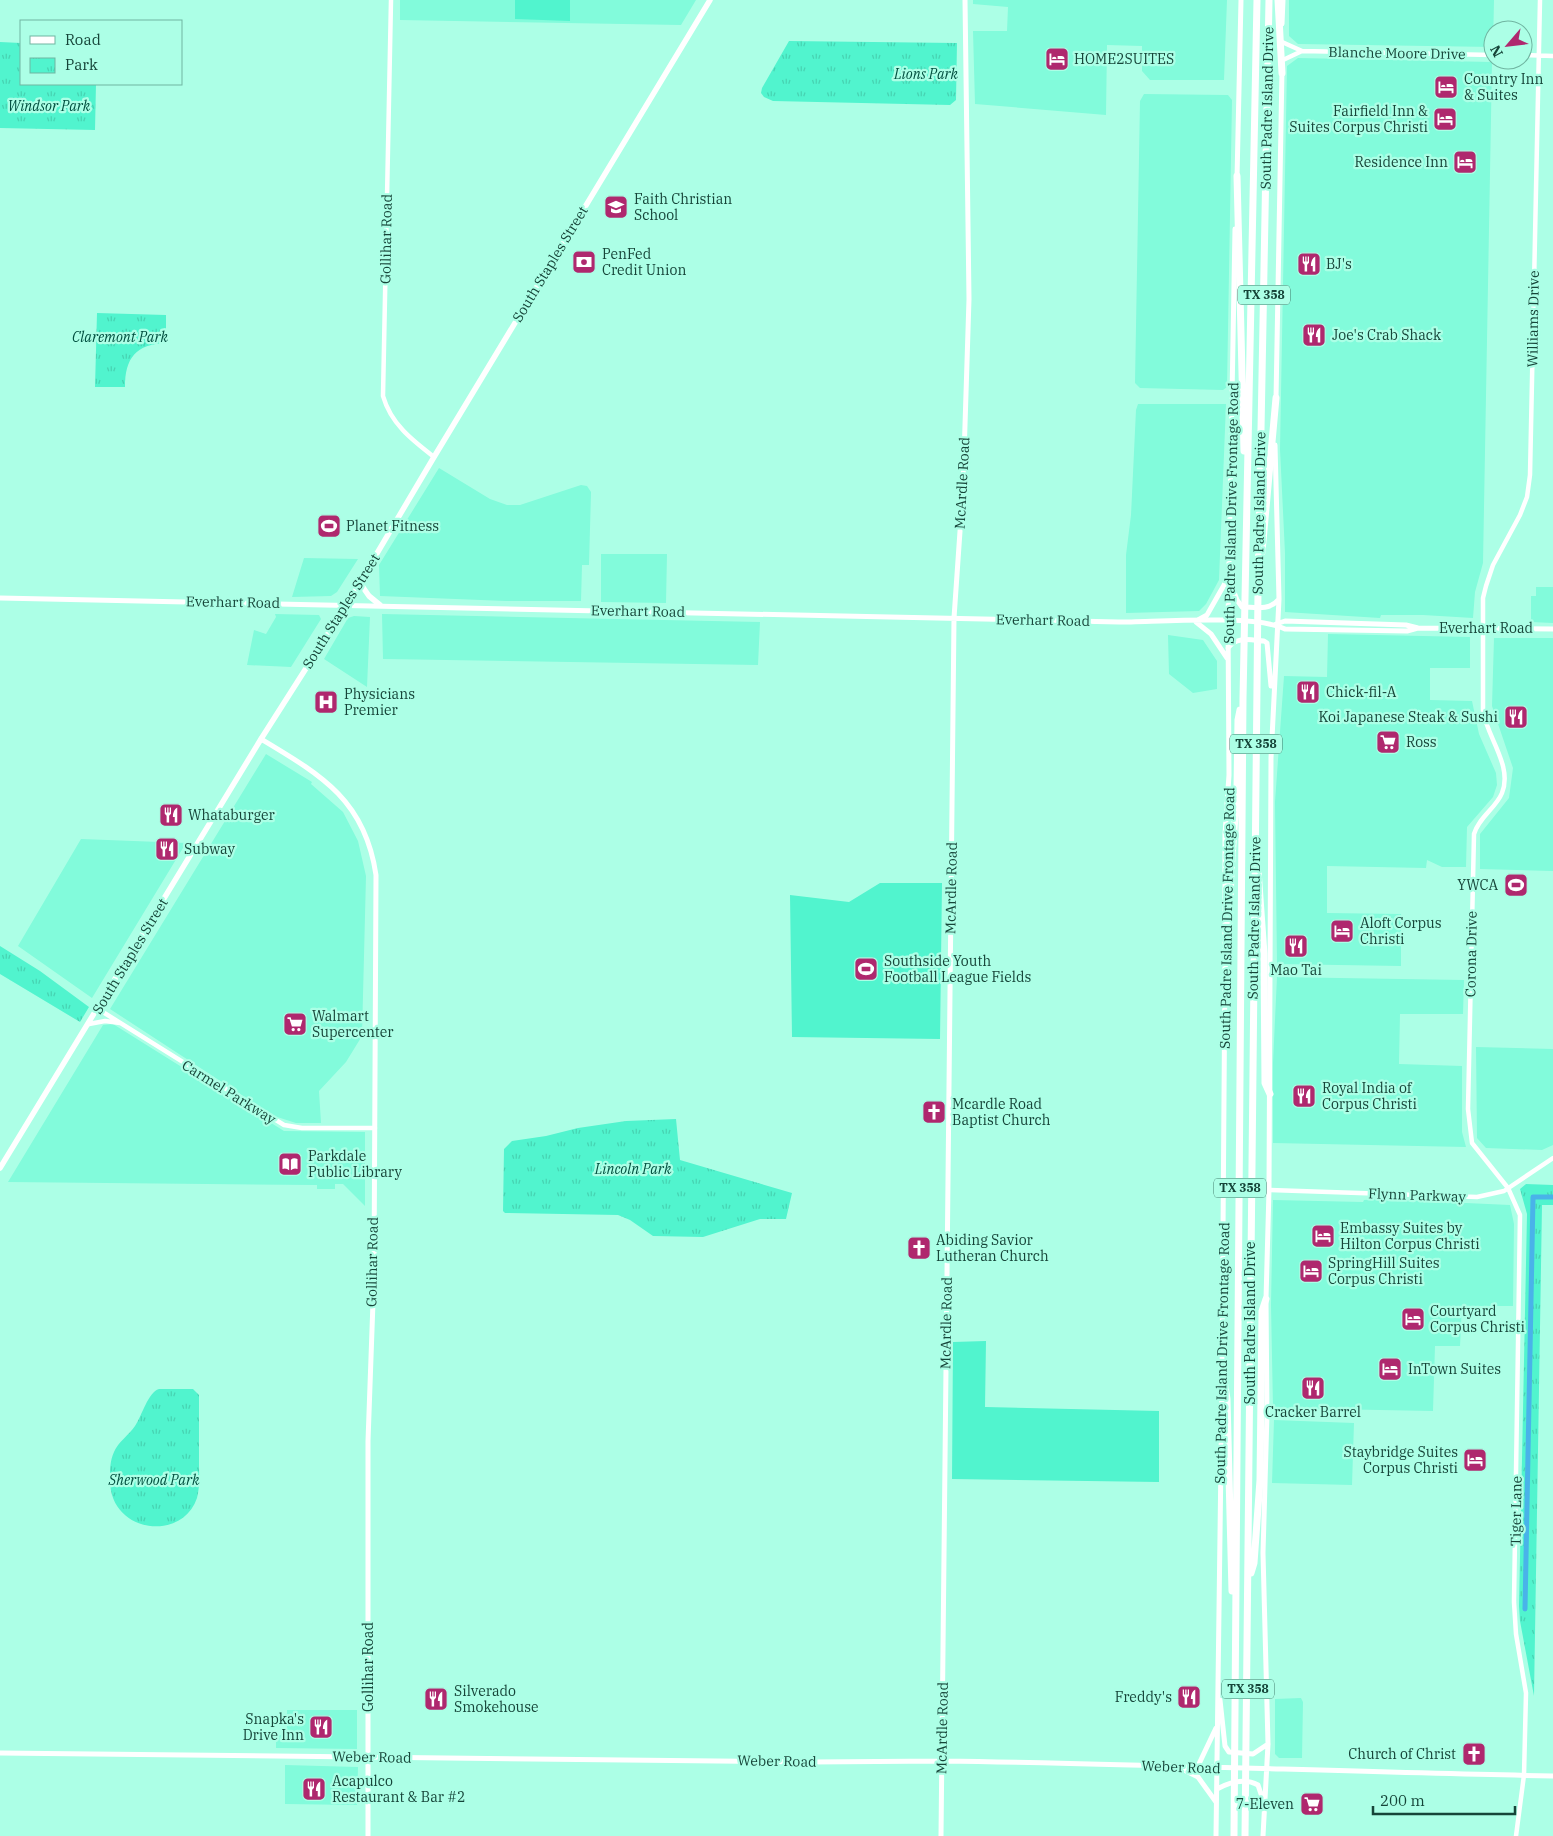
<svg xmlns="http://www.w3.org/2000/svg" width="1553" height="1836" font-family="'IBM Plex Serif',serif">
	<defs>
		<pattern id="park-tufts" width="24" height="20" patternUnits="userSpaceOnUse" patternTransform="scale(1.25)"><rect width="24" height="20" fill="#51f4ce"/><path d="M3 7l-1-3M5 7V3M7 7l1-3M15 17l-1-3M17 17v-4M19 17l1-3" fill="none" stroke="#46d3b2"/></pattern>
	</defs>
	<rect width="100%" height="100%" fill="#acffe6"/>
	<path fill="#82fbdb" d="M 400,0 L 696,0 L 681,25 L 400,20 Z
		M 973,0 L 1227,0 L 1224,80 L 1150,80 L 1142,71 L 1142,46 L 1107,45 L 1106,115 L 975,104 L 973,31 L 1007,31 L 1008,7 L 973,4 Z
		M 1289,0 L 1494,0 L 1493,47 L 1298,44 L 1289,36 Z
		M 1298,58 L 1492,62 L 1483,563 L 1475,592 L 1473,618 L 1423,615 L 1381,615 L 1380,618 L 1285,612 L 1285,553 L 1280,449 L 1287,66 Z
		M 1144,94 L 1228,95 L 1232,100 L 1227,387 L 1223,390 L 1140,388 L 1135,383 L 1140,101 Z
		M 1138,404 L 1226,404 L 1219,580 L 1206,604 L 1199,611 L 1126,613 L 1126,555 L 1131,515 L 1136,410 Z
		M 439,468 L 490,499 L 507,505 L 520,505 L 581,485 L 587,486 L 591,492 L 589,565 L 582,565 L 581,601 L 506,601 L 380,596 L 379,565 Z
		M 601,554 L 667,554 L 666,603 L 601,602 Z
		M 304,558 L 358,559 L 337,592 L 331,596 L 292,597 Z
		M 1536,587 L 1553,587 L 1553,623 L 1531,622 L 1531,596 L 1536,596 Z
		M 275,614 L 319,615 L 321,619 L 291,667 L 247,665 L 254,630 L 266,634 L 276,617 Z
		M 382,614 L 760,622 L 758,665 L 383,659 Z
		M 354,616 L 370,617 L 367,687 L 324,659 L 348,618 Z
		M 1328,634 L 1470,637 L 1470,668 L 1430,668 L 1430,700 L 1472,701 L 1479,734 L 1496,773 L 1497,785 L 1493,797 L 1467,827 L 1466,867 L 1442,867 L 1427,860 L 1426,868 L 1327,866 L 1327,913 L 1401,914 L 1401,966 L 1277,964 L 1275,802 L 1284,676 L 1327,677 Z
		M 1168,635 L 1203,640 L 1217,661 L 1217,689 L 1193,693 L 1169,674 Z
		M 1494,638 L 1553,638 L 1553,871 L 1480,869 L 1480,834 L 1509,798 L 1513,768 L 1492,706 Z
		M 266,754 L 312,782 L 311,784 L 343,812 L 358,841 L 366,876 L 362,1036 L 346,1062 L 319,1091 L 321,1123 L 296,1123 L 274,1116 L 110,1009 Z
		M 81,839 L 186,843 L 92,998 L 18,946 Z
		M 1277,977 L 1464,980 L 1463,1014 L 1400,1014 L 1399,1064 L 1462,1066 L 1462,1132 L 1466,1147 L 1273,1143 L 1273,1063 Z
		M 113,1024 L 284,1131 L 365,1132 L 365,1206 L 343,1184 L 335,1184 L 335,1189 L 317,1189 L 317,1185 L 8,1182 L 103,1025 Z
		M 1476,1047 L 1553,1049 L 1553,1145 L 1542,1150 L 1486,1148 L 1477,1138 Z
		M 1377,1199 L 1510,1205 L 1514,1224 L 1513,1306 L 1462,1306 L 1460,1346 L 1435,1346 L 1433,1411 L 1273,1408 L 1271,1305 L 1273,1200 L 1363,1202 L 1364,1200 Z
		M 1274,1420 L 1354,1423 L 1352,1485 L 1272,1483 Z
		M 1301,1698 L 1303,1702 L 1302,1758 L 1279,1758 L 1275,1754 L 1275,1699 Z
		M 287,1710 L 357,1710 L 357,1749 L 276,1748 L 276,1735 L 287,1735 Z
		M 285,1765 L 358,1767 L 357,1805 L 285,1804 Z"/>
	<path fill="url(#park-tufts)" d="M 789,41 L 957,43 L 956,100 L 950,105 L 773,101 L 764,97 L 761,93 L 762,88 Z
		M 0,42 L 21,43 L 21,84 L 96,84 L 95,130 L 0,128 Z
		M 97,313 L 166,315 L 166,343 C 136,344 125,358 125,387 L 95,387 Z
		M 0,946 L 40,971 L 89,1007 L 80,1022 L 0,974 Z
		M 676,1119 L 680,1160 L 792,1193 L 786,1219 L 760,1219 L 703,1237 L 653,1236 L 630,1220 L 618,1215 L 505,1213 L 503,1211 L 504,1149 L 512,1141 L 546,1136 L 578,1128 L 626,1121 Z
		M 1526,1184 L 1553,1185 L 1553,1205 L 1542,1205 L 1534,1696 L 1520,1621 L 1519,1606 L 1527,1214 L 1520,1189 Z
		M 159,1389 L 193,1389 L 199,1395 C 199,1418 199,1441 199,1464 C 199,1474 200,1487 197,1498 C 182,1543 108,1533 110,1478 C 110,1469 110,1461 114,1452 C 118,1442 129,1435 135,1426 C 142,1416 148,1392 159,1389 Z"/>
	<path fill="#51f4ce" d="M 515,0 L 570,0 L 570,21 L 515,19 Z
		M 880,883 L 942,883 L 940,1039 L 792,1037 L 790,895 L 849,902 Z
		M 986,1341 L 985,1407 L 1159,1411 L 1159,1482 L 952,1479 L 953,1342 Z"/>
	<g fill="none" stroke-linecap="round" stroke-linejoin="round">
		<path stroke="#49b3e9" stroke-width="5" d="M 1525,1609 L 1533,1197 L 1553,1197"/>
		<path stroke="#fff" stroke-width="4.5" d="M 391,0 L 383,396 C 391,424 412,440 434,457
			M 1282,42 L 1302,51 L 1493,55
			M 1523,55 L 1553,56
			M 1283,60 L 1302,51
			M 98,1009 L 284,1125 L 302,1128 L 375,1128
			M 89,1024 L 105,1021 L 120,1023
			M 1269,1190 L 1477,1197 L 1504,1191 L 1553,1158
			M 1516,1836 L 1524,1775 L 1526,1693 L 1516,1634 L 1514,1602 L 1520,1215 L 1508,1188 L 1472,1143 L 1468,1109 L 1474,834 C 1479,817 1496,808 1502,793 C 1513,766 1487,737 1483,711 L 1483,598 L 1486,586 L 1493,565 L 1520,515 L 1527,497 L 1530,475 L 1540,0"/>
		<path stroke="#fff" stroke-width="5" d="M 1282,24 L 1283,0
			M 1237,178 L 1241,0
			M 1276,399 L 1282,70
			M 1230,582 L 1237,600 L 1242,607 C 1254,607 1269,611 1278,600
			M 0,598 L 1119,622 C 1156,622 1256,614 1285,629 L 1407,631 L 1418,628
			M 1198,620 L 1207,615 L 1228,578
			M 1196,622 L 1211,634 L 1227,658
			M 1276,624 L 1285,621 L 1406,625 L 1418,628 L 1553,629
			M 1228,648 C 1236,636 1251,640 1264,641 L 1267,643 L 1271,686
			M 261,739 C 321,775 365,800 376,875 L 374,1274 L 368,1441 L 368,1836
			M 1225,953 L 1225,834 L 1229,775 L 1228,621 L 1235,229
			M 1222,1368 L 1225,962
			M 1220,1700 L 1225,1746 L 1229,1752 L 1253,1754 L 1268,1744
			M 0,1753 L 811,1762 C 855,1762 899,1761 943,1761 C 1147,1764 1350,1772 1553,1776
			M 1197,1768 L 1216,1728
			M 1184,1770 L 1198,1777 L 1216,1802
			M 1217,1789 C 1230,1782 1245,1778 1258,1785 L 1263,1800
			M 941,1836 L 954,618 L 963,488 L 969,299 L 965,0
			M 1216,1836 L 1222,1384
			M 1263,1836 L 1268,1744 L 1263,1553 L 1267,1414 L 1266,1299 L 1269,1190 L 1271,758 L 1279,599 L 1275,445"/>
		<path stroke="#fff" stroke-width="5.5" d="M 360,583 L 369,596 L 380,605
			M 0,1168 L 261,739 L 347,604 L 434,457 L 710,0"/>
		<path stroke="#fff" stroke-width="7" d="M 1278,0 L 1282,73
			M 1237,176 L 1244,451
			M 1262,552 L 1276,398
			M 1258,870 L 1264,954 L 1265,1083 L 1270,1094
			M 1225,964 L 1229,944 L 1231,871 L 1237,789 L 1238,720 L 1240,710
			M 1222,1366 L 1227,1399 L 1232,1591
			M 1251,1573 L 1254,1563 L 1260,1480 L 1262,1311 L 1266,1299
			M 1234,1836 L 1243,698 L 1257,0
			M 1245,1836 L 1258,591 L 1269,0"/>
	</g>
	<defs>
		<g id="hotel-square" transform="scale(1.25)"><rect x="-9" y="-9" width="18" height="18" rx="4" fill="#af286e" stroke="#acffe6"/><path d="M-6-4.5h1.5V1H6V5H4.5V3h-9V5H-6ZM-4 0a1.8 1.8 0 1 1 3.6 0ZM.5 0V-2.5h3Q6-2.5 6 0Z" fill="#fff"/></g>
		<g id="school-square" transform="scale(1.25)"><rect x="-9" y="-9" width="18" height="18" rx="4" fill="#af286e" stroke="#acffe6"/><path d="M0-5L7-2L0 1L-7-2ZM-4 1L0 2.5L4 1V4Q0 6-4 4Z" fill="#fff"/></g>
		<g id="bank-square" transform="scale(1.25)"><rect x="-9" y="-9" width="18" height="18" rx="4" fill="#af286e" stroke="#acffe6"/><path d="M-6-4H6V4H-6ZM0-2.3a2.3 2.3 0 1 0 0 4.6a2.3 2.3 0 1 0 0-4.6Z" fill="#fff"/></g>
		<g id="restaurant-square" transform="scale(1.25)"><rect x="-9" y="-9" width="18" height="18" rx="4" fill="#af286e" stroke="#acffe6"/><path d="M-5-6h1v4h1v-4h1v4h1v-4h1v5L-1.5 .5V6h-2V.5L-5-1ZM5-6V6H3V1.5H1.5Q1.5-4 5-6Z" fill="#fff"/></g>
		<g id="stadium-square" transform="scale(1.25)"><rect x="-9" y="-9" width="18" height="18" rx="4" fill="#af286e" stroke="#acffe6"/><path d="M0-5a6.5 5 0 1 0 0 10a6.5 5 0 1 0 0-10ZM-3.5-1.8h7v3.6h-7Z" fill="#fff"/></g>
		<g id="hospital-square" transform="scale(1.25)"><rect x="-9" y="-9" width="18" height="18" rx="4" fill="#af286e" stroke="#acffe6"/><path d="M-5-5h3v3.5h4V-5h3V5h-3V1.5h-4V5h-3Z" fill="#fff"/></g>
		<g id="supermarket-square" transform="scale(1.25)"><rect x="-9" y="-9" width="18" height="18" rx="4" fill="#af286e" stroke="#acffe6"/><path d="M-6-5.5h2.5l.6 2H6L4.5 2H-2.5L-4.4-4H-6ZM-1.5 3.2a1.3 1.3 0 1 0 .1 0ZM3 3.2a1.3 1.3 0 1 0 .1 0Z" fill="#fff"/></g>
		<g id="church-square" transform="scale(1.25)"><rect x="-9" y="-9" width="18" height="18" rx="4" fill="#af286e" stroke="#acffe6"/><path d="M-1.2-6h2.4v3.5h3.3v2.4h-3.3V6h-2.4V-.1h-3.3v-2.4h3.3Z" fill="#fff"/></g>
		<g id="library-square" transform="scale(1.25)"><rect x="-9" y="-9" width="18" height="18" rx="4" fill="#af286e" stroke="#acffe6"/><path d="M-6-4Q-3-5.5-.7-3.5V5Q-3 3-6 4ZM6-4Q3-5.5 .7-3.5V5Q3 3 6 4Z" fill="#fff"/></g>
	</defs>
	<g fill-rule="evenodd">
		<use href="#hotel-square" x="1057" y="59"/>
		<use href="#hotel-square" x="1446" y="87"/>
		<use href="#hotel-square" x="1445" y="119"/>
		<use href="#hotel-square" x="1465" y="162"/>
		<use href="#school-square" x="616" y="207"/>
		<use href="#bank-square" x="584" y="262"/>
		<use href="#restaurant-square" x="1309" y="264"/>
		<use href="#restaurant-square" x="1314" y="335"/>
		<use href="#stadium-square" x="329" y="526"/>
		<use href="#restaurant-square" x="1308" y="692"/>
		<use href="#hospital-square" x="326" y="702"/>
		<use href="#restaurant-square" x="1516" y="717"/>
		<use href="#supermarket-square" x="1388" y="742"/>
		<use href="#restaurant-square" x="171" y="815"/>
		<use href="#restaurant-square" x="167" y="849"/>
		<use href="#stadium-square" x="1516" y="885"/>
		<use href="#hotel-square" x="1342" y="931"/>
		<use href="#restaurant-square" x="1296" y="946"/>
		<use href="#stadium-square" x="866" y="969"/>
		<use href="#supermarket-square" x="295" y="1024"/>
		<use href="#restaurant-square" x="1304" y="1096"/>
		<use href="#church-square" x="934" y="1112"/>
		<use href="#library-square" x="290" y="1164"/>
		<use href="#hotel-square" x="1323" y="1236"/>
		<use href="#church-square" x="919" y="1248"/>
		<use href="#hotel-square" x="1311" y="1271"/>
		<use href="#hotel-square" x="1413" y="1319"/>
		<use href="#hotel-square" x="1390" y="1369"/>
		<use href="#restaurant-square" x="1313" y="1388"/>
		<use href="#hotel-square" x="1475" y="1460"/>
		<use href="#restaurant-square" x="1189" y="1697"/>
		<use href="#restaurant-square" x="436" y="1699"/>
		<use href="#restaurant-square" x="321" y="1727"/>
		<use href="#church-square" x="1474" y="1754"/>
		<use href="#restaurant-square" x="314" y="1789"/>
		<use href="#supermarket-square" x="1312" y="1804"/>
	</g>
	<g text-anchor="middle" stroke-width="4.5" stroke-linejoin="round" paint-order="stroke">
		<g fill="#acffe6" stroke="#437d6d" stroke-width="1">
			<rect x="1238" y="285.5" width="52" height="19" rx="4"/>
			<rect x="1230" y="734.5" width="52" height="19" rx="4"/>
			<rect x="1214" y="1178.5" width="52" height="19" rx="4"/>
			<rect x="1222" y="1679.5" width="52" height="19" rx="4"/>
		</g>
		<g font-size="12" font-weight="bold" fill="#164539">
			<text x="1264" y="299">TX 358</text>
			<text x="1256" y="748">TX 358</text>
			<text x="1240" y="1192">TX 358</text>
			<text x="1248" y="1693">TX 358</text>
		</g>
		<g font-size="14" fill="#164539" stroke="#acffe6">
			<text transform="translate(1397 53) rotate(1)" y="5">Blanche Moore Drive</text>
			<text transform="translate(1267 108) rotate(-89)" y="5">South Padre Island Drive</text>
			<text transform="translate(386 239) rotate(-89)" y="5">Gollihar Road</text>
			<text transform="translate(550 264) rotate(-59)" y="5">South Staples Street</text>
			<text transform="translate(1533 319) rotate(-89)" y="5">Williams Drive</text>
			<text transform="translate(962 483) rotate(-87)" y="5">McArdle Road</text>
			<text transform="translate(1231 513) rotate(-89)" y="5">South Padre Island Drive Frontage Road</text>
			<text transform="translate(1259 513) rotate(-89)" y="5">South Padre Island Drive</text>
			<text transform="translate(233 602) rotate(1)" y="5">Everhart Road</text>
			<text transform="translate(341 611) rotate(-58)" y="5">South Staples Street</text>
			<text transform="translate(638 611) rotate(1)" y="5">Everhart Road</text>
			<text transform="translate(1043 620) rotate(1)" y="5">Everhart Road</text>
			<text x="1486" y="633">Everhart Road</text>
			<text transform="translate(951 888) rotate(-89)" y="5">McArdle Road</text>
			<text transform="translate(1227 918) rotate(-89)" y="5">South Padre Island Drive Frontage Road</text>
			<text transform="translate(1254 918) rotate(-89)" y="5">South Padre Island Drive</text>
			<text transform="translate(1471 954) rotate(-89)" y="5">Corona Drive</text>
			<text transform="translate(130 956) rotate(-59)" y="5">South Staples Street</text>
			<text transform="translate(229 1092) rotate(32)" y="5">Carmel Parkway</text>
			<text transform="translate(1417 1195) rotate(2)" y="5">Flynn Parkway</text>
			<text transform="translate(372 1262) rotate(-89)" y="5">Gollihar Road</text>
			<text transform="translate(946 1323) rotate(-89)" y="5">McArdle Road</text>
			<text transform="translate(1250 1323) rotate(-90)" y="5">South Padre Island Drive</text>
			<text transform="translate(1222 1353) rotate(-89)" y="5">South Padre Island Drive Frontage Road</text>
			<text transform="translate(1516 1511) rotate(-89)" y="5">Tiger Lane</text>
			<text transform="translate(368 1667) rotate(-90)" y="5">Gollihar Road</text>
			<text transform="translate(942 1728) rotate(-89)" y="5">McArdle Road</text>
			<text transform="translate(372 1757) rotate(1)" y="5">Weber Road</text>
			<text transform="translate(777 1761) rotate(1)" y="5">Weber Road</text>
			<text transform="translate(1181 1767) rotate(2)" y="5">Weber Road</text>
		</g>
		<g font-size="14" fill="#164539" stroke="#acffe6" text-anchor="start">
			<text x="1074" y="64">HOME2SUITES</text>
			<text x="1464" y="84">Country Inn<tspan x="1464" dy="16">&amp; Suites</tspan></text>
			<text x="1428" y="116" text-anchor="end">Fairfield Inn &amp;<tspan x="1428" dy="16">Suites Corpus Christi</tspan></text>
			<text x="1448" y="167" text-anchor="end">Residence Inn</text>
			<text x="634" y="204">Faith Christian<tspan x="634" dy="16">School</tspan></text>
			<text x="602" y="259">PenFed<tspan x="602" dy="16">Credit Union</tspan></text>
			<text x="1326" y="269">BJ's</text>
			<text x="1332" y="340">Joe's Crab Shack</text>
			<text x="346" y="531">Planet Fitness</text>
			<text x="1326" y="697">Chick-fil-A</text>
			<text x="344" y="699">Physicians<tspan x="344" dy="16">Premier</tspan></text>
			<text x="1498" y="722" text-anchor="end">Koi Japanese Steak &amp; Sushi</text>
			<text x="1406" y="747">Ross</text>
			<text x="188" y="820">Whataburger</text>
			<text x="184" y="854">Subway</text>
			<text x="1498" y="890" text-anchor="end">YWCA</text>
			<text x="1360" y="928">Aloft Corpus<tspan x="1360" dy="16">Christi</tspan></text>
			<text x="884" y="966">Southside Youth<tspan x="884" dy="16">Football League Fields</tspan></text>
			<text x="1296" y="975" text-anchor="middle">Mao Tai</text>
			<text x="312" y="1021">Walmart<tspan x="312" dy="16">Supercenter</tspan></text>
			<text x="1322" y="1093">Royal India of<tspan x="1322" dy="16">Corpus Christi</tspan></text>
			<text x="952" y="1109">Mcardle Road<tspan x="952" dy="16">Baptist Church</tspan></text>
			<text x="308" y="1161">Parkdale<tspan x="308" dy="16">Public Library</tspan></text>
			<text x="1340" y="1233">Embassy Suites by<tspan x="1340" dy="16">Hilton Corpus Christi</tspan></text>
			<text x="936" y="1245">Abiding Savior<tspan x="936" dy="16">Lutheran Church</tspan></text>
			<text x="1328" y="1268">SpringHill Suites<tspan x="1328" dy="16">Corpus Christi</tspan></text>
			<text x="1430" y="1316">Courtyard<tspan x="1430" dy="16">Corpus Christi</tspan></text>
			<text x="1408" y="1374">InTown Suites</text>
			<text x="1313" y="1417" text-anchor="middle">Cracker Barrel</text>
			<text x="1458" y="1457" text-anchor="end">Staybridge Suites<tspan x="1458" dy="16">Corpus Christi</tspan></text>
			<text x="454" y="1696">Silverado<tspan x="454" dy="16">Smokehouse</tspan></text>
			<text x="1172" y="1702" text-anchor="end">Freddy's</text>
			<text x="304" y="1724" text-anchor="end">Snapka's<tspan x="304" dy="16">Drive Inn</tspan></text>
			<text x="1456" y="1759" text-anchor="end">Church of Christ</text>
			<text x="332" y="1786">Acapulco<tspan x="332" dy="16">Restaurant &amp; Bar #2</tspan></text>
			<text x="1294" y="1809" text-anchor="end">7-Eleven</text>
		</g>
		<g font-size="14" font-style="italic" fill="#004f3f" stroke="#acffe6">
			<text x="926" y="79">Lions Park</text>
			<text x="49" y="111">Windsor Park</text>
			<text x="120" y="342">Claremont Park</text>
			<text x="633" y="1174">Lincoln Park</text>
			<text x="154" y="1485">Sherwood Park</text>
		</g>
	</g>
	<rect x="20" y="20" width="162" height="65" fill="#acffe6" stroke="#70b5a1"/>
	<rect x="30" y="36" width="25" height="8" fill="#ffffff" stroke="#70b5a1"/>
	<text x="65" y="45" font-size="15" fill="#164539">Road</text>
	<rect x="30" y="58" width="25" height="15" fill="url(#park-tufts)" stroke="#70b5a1"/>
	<text x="65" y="70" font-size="15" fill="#164539">Park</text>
	<g transform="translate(1508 45) rotate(242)"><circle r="24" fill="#acffe6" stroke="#70b5a1"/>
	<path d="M0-4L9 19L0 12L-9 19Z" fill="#af286e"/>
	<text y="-8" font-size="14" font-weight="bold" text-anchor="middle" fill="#164539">N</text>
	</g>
	<path d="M1373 1806v8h142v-8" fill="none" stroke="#164539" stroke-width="2.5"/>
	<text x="1380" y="1806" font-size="15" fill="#164539" stroke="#acffe6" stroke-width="4" paint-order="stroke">200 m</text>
</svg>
